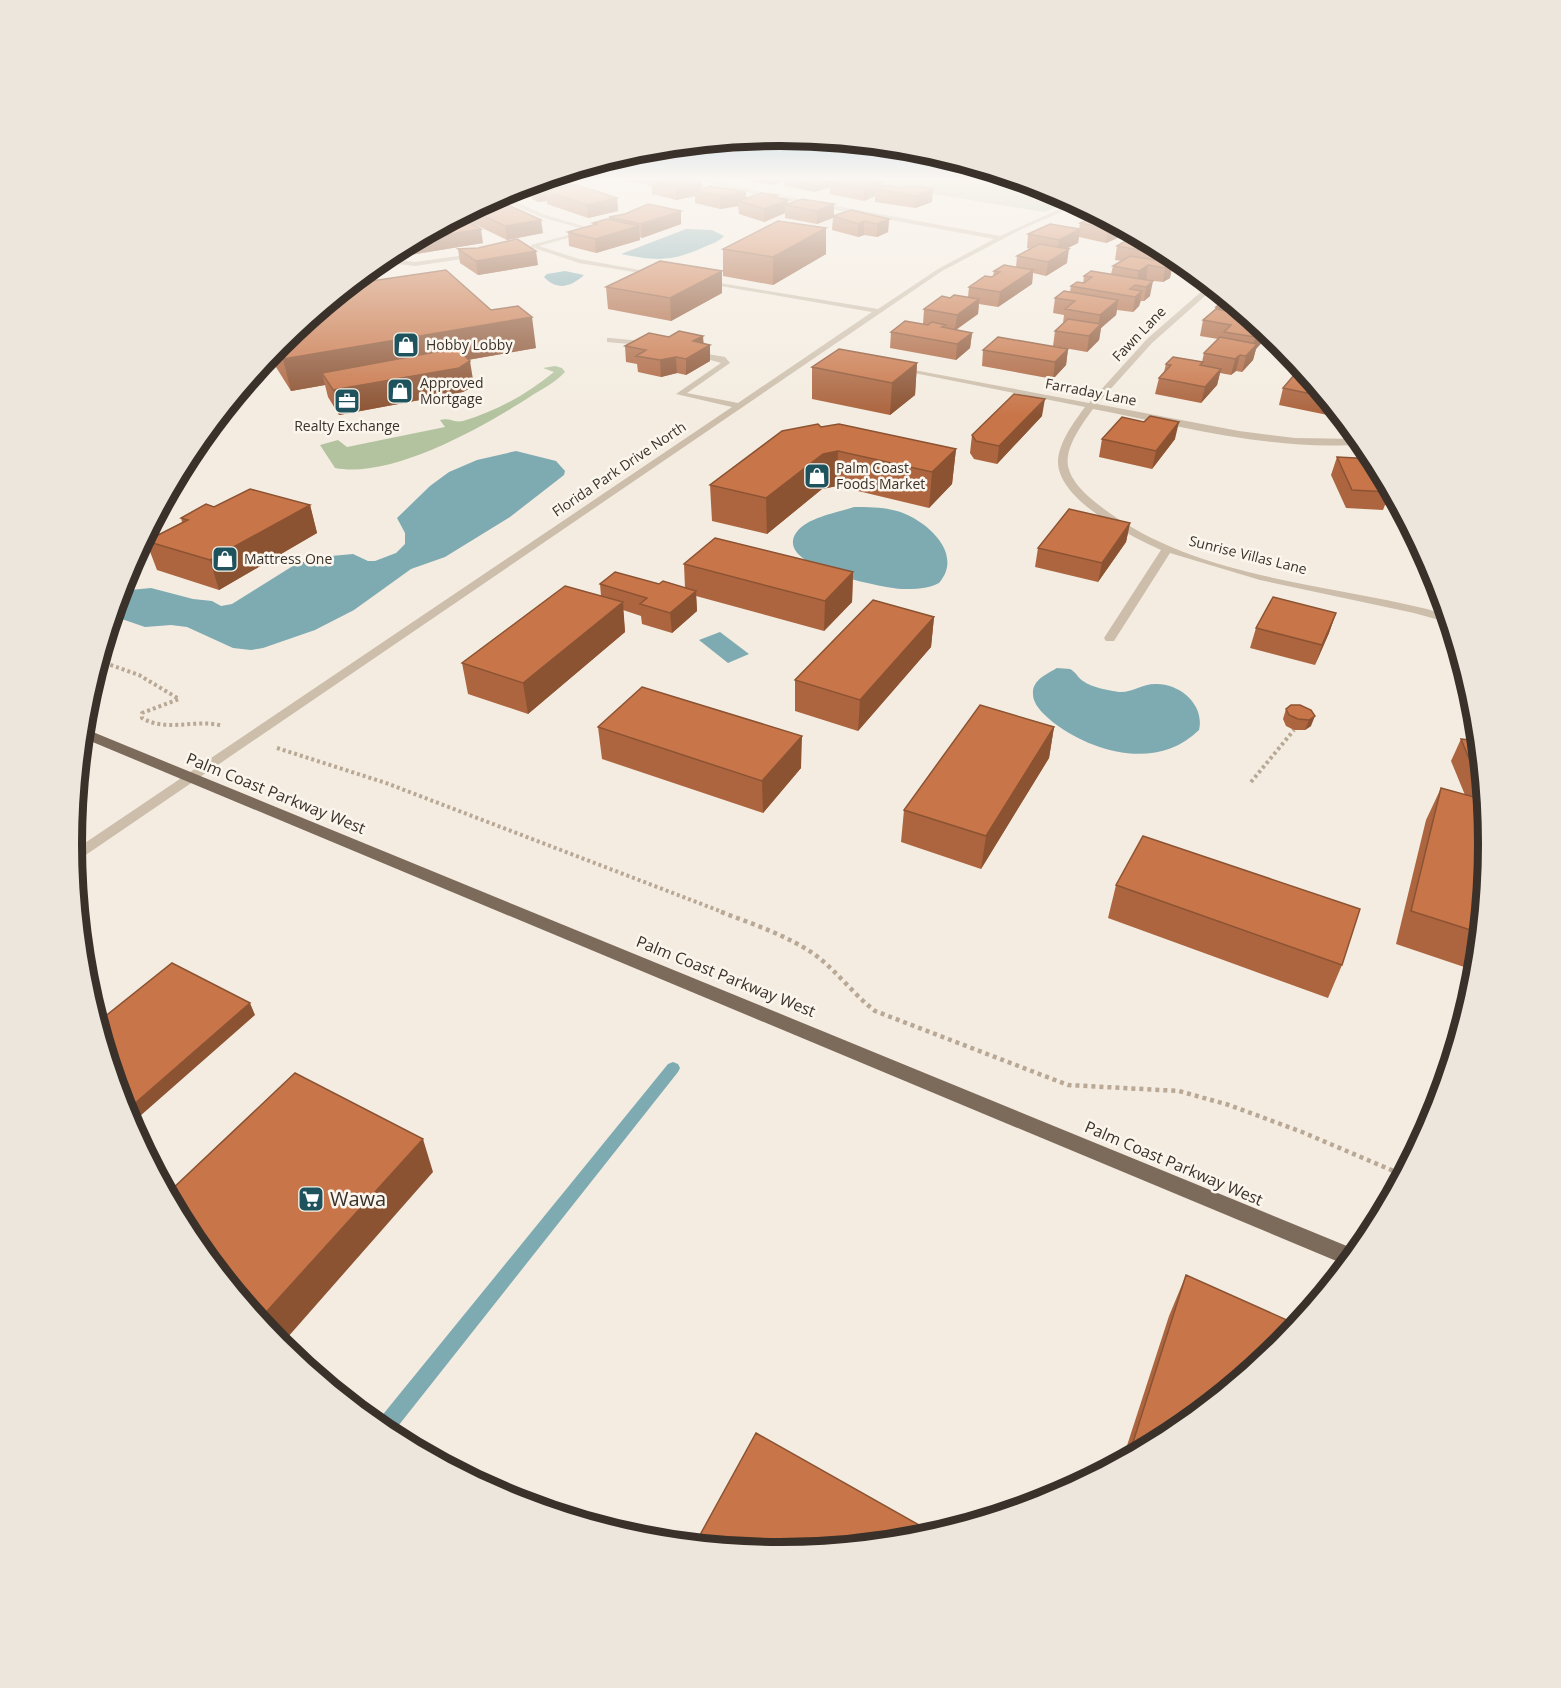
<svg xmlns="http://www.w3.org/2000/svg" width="1561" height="1688" font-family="'Open Sans',sans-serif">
	<rect width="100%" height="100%" fill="#f4ece0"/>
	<path fill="#b3c39f" d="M 842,179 L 1017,179 L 1052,190 L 1074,201 L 1044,212 Z
		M 555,366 L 562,368 L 565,372 C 556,382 542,389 531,396 C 485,426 392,479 335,468 L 320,445 L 338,440 L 347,447 L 445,427 L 440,420 C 449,417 455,423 463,421 C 497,411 527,394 554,372 L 543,368 Z"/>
	<path fill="#7eaab2" d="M 686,229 L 712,230 L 724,236 C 719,242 711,244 704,247 C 672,262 655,261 621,254 Z
		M 565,271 L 584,275 C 571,287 557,291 544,277 L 547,274 Z
		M 516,451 L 556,461 L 565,471 L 564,475 L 510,517 L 445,557 L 411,569 L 354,610 L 315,630 L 263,648 L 251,650 L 233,648 L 187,627 L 171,625 L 145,627 L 113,616 L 120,591 L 151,588 L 193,599 L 212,601 L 221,606 L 232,604 L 296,564 L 320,557 L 353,554 L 368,561 L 375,561 L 396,553 L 405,544 L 405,533 L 397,518 L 430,486 L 449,472 L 477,460 Z
		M 854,507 C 869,507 883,507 897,511 C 925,519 965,553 939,583 C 928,589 915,589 903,589 C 884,588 773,567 796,533 C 807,517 837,513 854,507 Z
		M 720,632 L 749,654 L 728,663 L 699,640 Z
		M 1057,668 L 1070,669 C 1076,672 1078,678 1083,681 C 1093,688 1108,690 1119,692 C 1132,693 1142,684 1155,684 C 1180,683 1205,705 1199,730 C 1159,770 1095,754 1054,723 C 1046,716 1033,706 1033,694 C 1032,680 1047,674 1057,668 Z"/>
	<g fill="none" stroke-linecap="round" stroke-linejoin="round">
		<path fill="#7eaab2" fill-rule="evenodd" d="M 673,1062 L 678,1064 L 680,1068 L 678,1072 L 391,1435 L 376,1423 L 668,1064 Z"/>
		<path stroke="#b8a895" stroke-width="4" stroke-dasharray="3 3" stroke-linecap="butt" d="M 99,661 L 139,675 L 179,699 L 142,713 L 142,718 C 168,733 195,718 223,726
			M 277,748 L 386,783 L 725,913
			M 1251,782 L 1294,730"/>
		<path stroke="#b8a895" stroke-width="4.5" stroke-dasharray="4 4" stroke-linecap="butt" d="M 721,912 C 753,924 786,935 814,954 C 836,970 853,994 875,1011 L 1068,1085 L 1179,1091 L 1229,1105 L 1302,1132 L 1403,1175"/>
		<path fill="#ccbeab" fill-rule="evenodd" d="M 694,179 L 704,179 L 766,193 L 1000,236 L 1075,202 L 1080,204 L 1022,229 L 942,271 L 74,863 L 73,851 L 732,407 L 676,394 L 721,363 L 697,356 L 697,352 L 725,357 L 730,363 L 687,393 L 738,403 L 872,312 L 703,283 L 701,280 L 878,309 L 938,269 L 994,239 L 766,197 Z
			M 500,195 L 545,215 L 597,230 L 539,246 L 579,259 L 662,274 L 659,276 L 579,263 L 531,247 L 531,245 L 587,230 L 541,217 L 496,197 Z
			M 480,253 L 482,256 L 415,266 L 379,262 L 383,258 L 415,262 Z
			M 1210,284 L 1214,288 L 1152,343 L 1097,404 L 1239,431 L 1295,438 L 1360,439 L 1365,444 C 1274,452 1181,426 1093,409 C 1082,424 1065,447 1068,466 C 1071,481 1084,493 1095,502 C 1187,577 1317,582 1427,609 L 1448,616 L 1450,623 L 1414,613 L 1260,580 L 1170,553 L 1114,641 L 1106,641 L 1104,638 L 1161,550 C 1132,537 1057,500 1058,461 C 1059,442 1074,422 1085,407 L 894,369 L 898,367 L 1089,403 L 1147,339 Z
			M 610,338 L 652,342 L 656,344 L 652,346 L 607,342 L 607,338 Z"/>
		<path fill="#7c6a5b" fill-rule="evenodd" d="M 83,729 L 88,730 L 1359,1251 L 1346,1265 L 83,738 Z"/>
	</g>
	<path fill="#ac653f" d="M 544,179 L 573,186 L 617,198 L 618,211 L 588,218 L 547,204 L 547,201 L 538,202 L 532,199 L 532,197 L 518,190 L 518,188 L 515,188 Z
		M 629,179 L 696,179 L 702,188 L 746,192 L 746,198 L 777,198 L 788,204 L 834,204 L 834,216 L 889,219 L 888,232 L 877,237 L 864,235 L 858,237 L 832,230 L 833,218 L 817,224 L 785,218 L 785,213 L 764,222 L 739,214 L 738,206 L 720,209 L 695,203 L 695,196 L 676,200 L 652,194 L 652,186 L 629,181 Z
		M 746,179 L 818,179 L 883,187 L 900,188 L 932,202 L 915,208 L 875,202 L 875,196 L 864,201 L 830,194 L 830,187 L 814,192 L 784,185 L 784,181 L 772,185 Z
		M 492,199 L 504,204 L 543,233 L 507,240 L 472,223 L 472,221 L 468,221 L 483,243 L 410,255 L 400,248 L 447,223 L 465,220 L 459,217 Z
		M 609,217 L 681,224 L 642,238 L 639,237 L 640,240 L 596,253 L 569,246 L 568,232 L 593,225 L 593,223 L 609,219 Z
		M 1080,223 L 1131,232 L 1106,243 L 1079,237 L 1078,243 L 1066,249 L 1067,263 L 1046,276 L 1033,273 L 1032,284 L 998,307 L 979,304 L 978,314 L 956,330 L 972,333 L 970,348 L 956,360 L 890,348 L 891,332 L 923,324 L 924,309 L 950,298 L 968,297 L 969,287 L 993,276 L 994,271 L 1016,267 L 1017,256 L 1031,249 L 1027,248 L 1028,234 L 1079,229 Z
		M 826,228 L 826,254 L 773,285 L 723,276 L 723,249 Z
		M 1117,246 L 1174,255 L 1191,268 L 1183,273 L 1171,271 L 1170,278 L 1163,282 L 1145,280 L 1150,296 L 1144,301 L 1141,301 L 1139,306 L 1133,312 L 1117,310 L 1116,315 L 1101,328 L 1099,340 L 1087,352 L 1053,346 L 1055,331 L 1063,323 L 1064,315 L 1053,313 L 1055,298 L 1070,292 L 1071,286 L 1083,283 L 1084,276 L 1111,274 L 1113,266 L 1122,261 L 1115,260 Z
		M 478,248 L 538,265 L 478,275 L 460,263 L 458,249 Z
		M 606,287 L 722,293 L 671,321 L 608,309 Z
		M 1225,297 L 1269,333 L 1256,349 L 1253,360 L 1242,372 L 1236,371 L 1231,375 L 1220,373 L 1217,385 L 1201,403 L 1155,394 L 1159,378 L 1164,372 L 1166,364 L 1202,362 L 1204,353 L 1218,339 L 1200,336 L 1203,320 L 1215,309 L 1216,307 L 1224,304 Z
		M 491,310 L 536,348 L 468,360 L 474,386 L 463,392 L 339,415 L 328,397 L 325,385 L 291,391 L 269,356 L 280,343 Z
		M 703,344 L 710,345 L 710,361 L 686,375 L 677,373 L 661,377 L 638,372 L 637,364 L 626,362 L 625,346 Z
		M 1068,349 L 1066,365 L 1053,379 L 982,366 L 983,350 Z
		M 917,363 L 915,395 L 890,415 L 812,399 L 812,367 Z
		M 1303,369 L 1342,417 L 1342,418 L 1279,405 L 1283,388 Z
		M 1042,416 L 997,464 L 974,459 L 970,453 L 972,435 Z
		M 1144,422 L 1175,439 L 1152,469 L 1099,457 L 1102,439 Z
		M 821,427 L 956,449 L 952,484 L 929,508 L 837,486 L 822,489 L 767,534 L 712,521 L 710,485 Z
		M 1337,457 L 1374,459 L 1399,506 L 1385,505 L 1383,510 L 1346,508 L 1331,475 Z
		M 310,505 L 317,533 L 219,590 L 157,570 L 146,541 L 182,522 L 181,518 L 214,507 Z
		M 1130,523 L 1126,542 L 1098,582 L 1035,567 L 1038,548 Z
		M 684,564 L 853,572 L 852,602 L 824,631 L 696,596 L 697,611 L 672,633 L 642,624 L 641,616 L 623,610 L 625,632 L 528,714 L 468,694 L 462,663 L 601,596 L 600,584 L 659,584 L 685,588 Z
		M 1336,613 L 1329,633 L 1315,665 L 1250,648 L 1256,628 Z
		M 934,617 L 931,647 L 858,731 L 795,711 L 795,680 Z
		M 1286,709 L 1311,710 L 1311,726 L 1305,730 L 1294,730 L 1286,726 L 1283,719 Z
		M 598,727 L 801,768 L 763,813 L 602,759 Z
		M 1054,727 L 1049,758 L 981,869 L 901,842 L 904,810 Z
		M 1461,739 L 1479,741 L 1489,844 L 1476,971 L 1396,944 L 1426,820 L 1441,788 L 1465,795 L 1451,761 Z
		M 1116,885 L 1342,965 L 1328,998 L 1108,918 Z
		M 1186,1275 L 1174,1433 L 1122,1461 L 1169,1316 Z"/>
	<path fill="#8c5333" d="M 690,179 L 696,179 L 696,183 L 702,182 L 702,192 L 695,191 L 695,196 L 676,200 L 676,188 Z
		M 772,179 L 784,179 L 784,181 L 772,185 Z
		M 830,181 L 830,187 L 814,192 L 815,186 Z
		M 883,181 L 882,191 L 875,189 L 875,196 L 864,201 L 864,189 Z
		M 573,184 L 574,196 L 546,191 L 547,201 L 538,202 L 537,190 Z
		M 933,189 L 932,202 L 915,208 L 916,196 Z
		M 746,192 L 746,203 L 738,201 L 738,206 L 720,209 L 720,196 Z
		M 777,195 L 777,204 L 788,200 L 788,205 L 785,205 L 785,213 L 764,222 L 764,209 L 773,197 Z
		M 617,198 L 618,211 L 588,218 L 587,205 Z
		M 504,202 L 506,215 L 471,210 L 477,207 Z
		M 834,204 L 834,217 L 817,224 L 817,211 Z
		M 470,210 L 472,221 L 468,221 L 467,212 Z
		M 681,211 L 681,224 L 642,238 L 641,224 Z
		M 889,219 L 888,232 L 877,237 L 877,224 Z
		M 541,220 L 543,233 L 507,240 L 505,226 Z
		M 864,221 L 864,235 L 858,237 L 858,224 Z
		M 1118,225 L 1131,232 L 1106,243 L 1108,229 Z
		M 639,226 L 640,240 L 596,253 L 595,239 Z
		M 826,228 L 826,254 L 773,285 L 773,257 Z
		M 481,229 L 483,243 L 410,255 L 408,243 L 415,240 Z
		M 1080,229 L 1078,243 L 1057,253 L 1059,240 Z
		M 1069,249 L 1067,263 L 1046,276 L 1048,262 Z
		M 536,251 L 538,265 L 478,275 L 476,261 Z
		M 1173,263 L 1170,278 L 1163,282 L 1165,268 Z
		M 1185,263 L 1191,268 L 1183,273 Z
		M 1148,265 L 1146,279 L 1136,286 L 1139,271 Z
		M 1033,270 L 1032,284 L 998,307 L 1000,292 Z
		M 722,271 L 722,293 L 671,321 L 670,298 Z
		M 1153,281 L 1150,296 L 1144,301 L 1146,287 Z
		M 1142,291 L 1139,306 L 1133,312 L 1135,297 Z
		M 979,299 L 978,314 L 955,330 L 957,315 Z
		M 1118,300 L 1116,315 L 1101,328 L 1099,340 L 1087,352 L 1089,336 L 1098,327 L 1100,315 Z
		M 532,317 L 536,348 L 329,384 L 322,373 L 325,385 L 291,391 L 283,359 Z
		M 1264,329 L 1269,333 L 1269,335 L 1256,349 L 1253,360 L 1242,372 L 1246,356 L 1253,348 L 1255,337 Z
		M 972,333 L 970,348 L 956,360 L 957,344 Z
		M 703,336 L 704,348 L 710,345 L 710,361 L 686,375 L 686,359 L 693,341 Z
		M 1068,349 L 1066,365 L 1053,379 L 1055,362 Z
		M 1240,355 L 1236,371 L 1231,375 L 1235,359 Z
		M 676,357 L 677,373 L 661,377 L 660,360 Z
		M 470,361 L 474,386 L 463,392 L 339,415 L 333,390 Z
		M 917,363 L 915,395 L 890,415 L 892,383 Z
		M 1221,369 L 1217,385 L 1201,403 L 1205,387 Z
		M 1045,399 L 1042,416 L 997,464 L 999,446 Z
		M 1179,422 L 1175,439 L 1152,469 L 1156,451 Z
		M 956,449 L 952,484 L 929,508 L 932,472 Z
		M 838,451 L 837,486 L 822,489 L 767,534 L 766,498 L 823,454 Z
		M 310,505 L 317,533 L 219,590 L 210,560 Z
		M 1130,523 L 1126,542 L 1098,582 L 1102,563 Z
		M 853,572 L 852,602 L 824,631 L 825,601 Z
		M 696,591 L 697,611 L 672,633 L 670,613 Z
		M 623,602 L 625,632 L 528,714 L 523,683 Z
		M 1336,613 L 1329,633 L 1315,665 L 1322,645 Z
		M 934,617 L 931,647 L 858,731 L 860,700 Z
		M 1315,716 L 1311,726 L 1305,730 L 1309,720 Z
		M 1054,727 L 1049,758 L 981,869 L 986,836 Z
		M 802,736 L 801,768 L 763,813 L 762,781 Z
		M 250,1003 L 255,1015 L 131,1124 L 125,1112 Z
		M 423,1139 L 433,1172 L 280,1346 L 259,1320 Z"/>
	<path fill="#c87649" stroke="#8c5333" stroke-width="1.5" d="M 544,179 L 562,179 L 573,184 L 537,190 L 531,187 L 534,186 L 529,184 Z
		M 662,179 L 691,179 L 702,182 L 676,188 L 651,181 Z
		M 785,179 L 818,179 L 831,181 L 815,186 Z
		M 836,179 L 867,179 L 883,181 L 864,189 L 830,181 Z
		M 576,185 L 617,198 L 587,205 L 546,191 Z
		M 887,185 L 900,188 L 908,185 L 933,189 L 916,196 L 875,189 Z
		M 710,186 L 746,192 L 720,196 L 695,191 Z
		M 762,193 L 777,195 L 773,197 L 788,200 L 764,209 L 738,201 Z
		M 496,198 L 504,202 L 477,207 L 492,199 Z
		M 802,199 L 834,204 L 817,211 L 785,205 Z
		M 506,204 L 541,220 L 505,226 L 471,210 Z
		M 648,204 L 681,211 L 641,224 L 609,217 L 625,214 Z
		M 851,210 L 889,219 L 877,224 L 864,221 L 858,224 L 833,216 Z
		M 1100,215 L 1118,225 L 1108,229 L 1080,223 Z
		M 607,219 L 639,226 L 595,239 L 568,232 L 597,224 L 593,223 Z
		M 465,220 L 481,229 L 415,240 L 447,223 Z
		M 778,221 L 826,228 L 773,257 L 723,249 Z
		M 1050,224 L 1080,229 L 1059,240 L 1028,234 Z
		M 1131,238 L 1150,242 L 1177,257 L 1117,246 Z
		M 517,239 L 536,251 L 476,261 L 458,249 L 478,248 Z
		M 1039,244 L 1069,249 L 1048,262 L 1017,256 Z
		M 1130,256 L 1173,263 L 1165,268 L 1148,265 L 1139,271 L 1113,266 Z
		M 660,261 L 722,271 L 670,298 L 606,287 Z
		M 1004,265 L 1033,270 L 1000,292 L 969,287 L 985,276 L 992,277 L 1000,272 L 994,271 Z
		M 446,270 L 491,310 L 518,306 L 532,317 L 283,359 L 276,348 L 280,343 L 351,284 Z
		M 1091,271 L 1153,281 L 1146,287 L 1135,285 L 1130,289 L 1142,291 L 1135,297 L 1071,286 L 1077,282 L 1084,283 L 1092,277 L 1084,276 Z
		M 1064,291 L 1118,300 L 1100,315 L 1065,309 L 1075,301 L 1055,298 Z
		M 954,295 L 979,299 L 957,315 L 924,309 L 942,296 L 950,298 Z
		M 1221,303 L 1236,306 L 1244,312 L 1216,307 Z
		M 1216,309 L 1247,315 L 1264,329 L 1255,337 L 1224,332 L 1231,325 L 1203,320 Z
		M 1068,319 L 1101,324 L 1089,336 L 1055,331 Z
		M 905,321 L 928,325 L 932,322 L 946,325 L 942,327 L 972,333 L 957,344 L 891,332 Z
		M 679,331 L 703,336 L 693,341 L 710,345 L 686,359 L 676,357 L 660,360 L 636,356 L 646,350 L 625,346 L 649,333 L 669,337 Z
		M 998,337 L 1068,349 L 1055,362 L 983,350 Z
		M 1220,337 L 1257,344 L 1246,356 L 1240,355 L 1235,359 L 1204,353 Z
		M 457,348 L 470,361 L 459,368 L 333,390 L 322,373 Z
		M 839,349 L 917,363 L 892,383 L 812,367 Z
		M 1173,357 L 1203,362 L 1200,365 L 1221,369 L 1205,387 L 1159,378 L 1171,365 L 1166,364 Z
		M 1300,368 L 1303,369 L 1326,397 L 1283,388 Z
		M 1014,394 L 1045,399 L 999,446 L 976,441 L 972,435 Z
		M 1150,416 L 1179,422 L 1156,451 L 1102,439 L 1122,417 L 1144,422 Z
		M 818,424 L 821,427 L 839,424 L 956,449 L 932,472 L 838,451 L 823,454 L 766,498 L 710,485 L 782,431 Z
		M 1337,457 L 1374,459 L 1389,486 L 1386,486 L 1389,492 L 1352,490 Z
		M 250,489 L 310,505 L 210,560 L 146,541 L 188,520 L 181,518 L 206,504 L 214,507 Z
		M 1069,509 L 1130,523 L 1102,563 L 1038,548 Z
		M 715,538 L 853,572 L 825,601 L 684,564 Z
		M 615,572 L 659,584 L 663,581 L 696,591 L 670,613 L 640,604 L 647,598 L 600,584 Z
		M 565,586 L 623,602 L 523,683 L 462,663 Z
		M 1273,597 L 1336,613 L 1322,645 L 1256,628 Z
		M 873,600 L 934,617 L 860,700 L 795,680 Z
		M 642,687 L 802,736 L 762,781 L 598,727 Z
		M 980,705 L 1054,727 L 986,836 L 904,810 Z
		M 1291,705 L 1300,705 L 1311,710 L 1315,716 L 1309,720 L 1298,719 L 1289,715 L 1286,709 Z
		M 1461,739 L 1479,741 L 1484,795 Z
		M 1441,788 L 1485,800 L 1489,844 L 1480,933 L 1411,911 Z
		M 1143,836 L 1360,909 L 1342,965 L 1116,885 Z
		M 172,963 L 250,1003 L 125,1112 L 98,1022 Z
		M 295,1073 L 423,1139 L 259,1320 L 191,1237 L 168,1193 Z
		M 1186,1275 L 1298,1325 L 1281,1345 L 1174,1433 L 1128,1458 Z
		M 756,1433 L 935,1534 L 918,1539 L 780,1552 L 695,1544 Z"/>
	<linearGradient id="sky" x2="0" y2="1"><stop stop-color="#7db0d2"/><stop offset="0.43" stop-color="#faf6f1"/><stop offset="1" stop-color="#faf6f1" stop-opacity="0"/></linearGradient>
	<rect width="1561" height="415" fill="url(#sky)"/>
	<defs>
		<g id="shop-square" transform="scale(1.35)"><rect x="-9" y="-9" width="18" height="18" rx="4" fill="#1e525d" stroke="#fbf6ed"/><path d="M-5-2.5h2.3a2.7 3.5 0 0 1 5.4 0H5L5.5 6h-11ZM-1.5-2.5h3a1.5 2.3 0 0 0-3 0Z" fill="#fff"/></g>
		<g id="office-square" transform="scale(1.35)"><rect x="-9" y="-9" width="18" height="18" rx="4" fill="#1e525d" stroke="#fbf6ed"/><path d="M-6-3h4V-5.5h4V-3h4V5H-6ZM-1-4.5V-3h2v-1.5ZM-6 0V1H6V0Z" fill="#fff"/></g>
		<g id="supermarket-square" transform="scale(1.35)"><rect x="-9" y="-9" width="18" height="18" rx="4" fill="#1e525d" stroke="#fbf6ed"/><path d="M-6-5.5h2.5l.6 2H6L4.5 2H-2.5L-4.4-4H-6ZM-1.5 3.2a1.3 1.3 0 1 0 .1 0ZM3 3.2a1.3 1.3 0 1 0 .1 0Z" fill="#fff"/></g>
	</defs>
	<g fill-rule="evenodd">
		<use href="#shop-square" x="406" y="345"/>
		<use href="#shop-square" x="400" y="391"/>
		<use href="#office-square" x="347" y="401"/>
		<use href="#shop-square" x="817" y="476"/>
		<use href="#shop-square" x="225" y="559"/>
		<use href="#supermarket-square" x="311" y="1199"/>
	</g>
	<g text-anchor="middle" stroke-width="5" stroke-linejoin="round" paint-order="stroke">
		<g font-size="14" fill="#3a312a" stroke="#fbf6ed">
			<text transform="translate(1139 334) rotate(-46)" y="5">Fawn Lane</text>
			<text transform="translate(1091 392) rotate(11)" y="5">Farraday Lane</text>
			<text transform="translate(619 469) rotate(-34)" y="5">Florida Park Drive North</text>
			<text transform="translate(1248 555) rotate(14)" y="5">Sunrise Villas Lane</text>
		</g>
		<g font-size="14" fill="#3a312a" stroke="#fbf6ed" text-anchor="start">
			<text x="426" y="350">Hobby Lobby</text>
			<text x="420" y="388">Approved<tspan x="420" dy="16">Mortgage</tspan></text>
			<text x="347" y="431" text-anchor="middle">Realty Exchange</text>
			<text x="836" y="473">Palm Coast<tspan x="836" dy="16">Foods Market</tspan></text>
			<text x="244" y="564">Mattress One</text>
		</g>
		<g font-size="16" fill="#3a312a" stroke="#fbf6ed">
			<text transform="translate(276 793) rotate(22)" y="6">Palm Coast Parkway West</text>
			<text transform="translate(726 976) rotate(22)" y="6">Palm Coast Parkway West</text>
			<text transform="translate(1174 1163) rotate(23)" y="6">Palm Coast Parkway West</text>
		</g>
		<g font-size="20" fill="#3a312a" stroke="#fbf6ed" text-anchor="start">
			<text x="330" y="1206">Wawa</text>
		</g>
	</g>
	<path d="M0 0H1561V1688H0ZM82 844a698 698 0 1 1 1396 0a698 698 0 1 1-1396 0Z" fill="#ece6dd" fill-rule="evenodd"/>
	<path fill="none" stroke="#3a312a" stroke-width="8" d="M82 844a698 698 0 1 1 1396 0a698 698 0 1 1-1396 0Z"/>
</svg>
